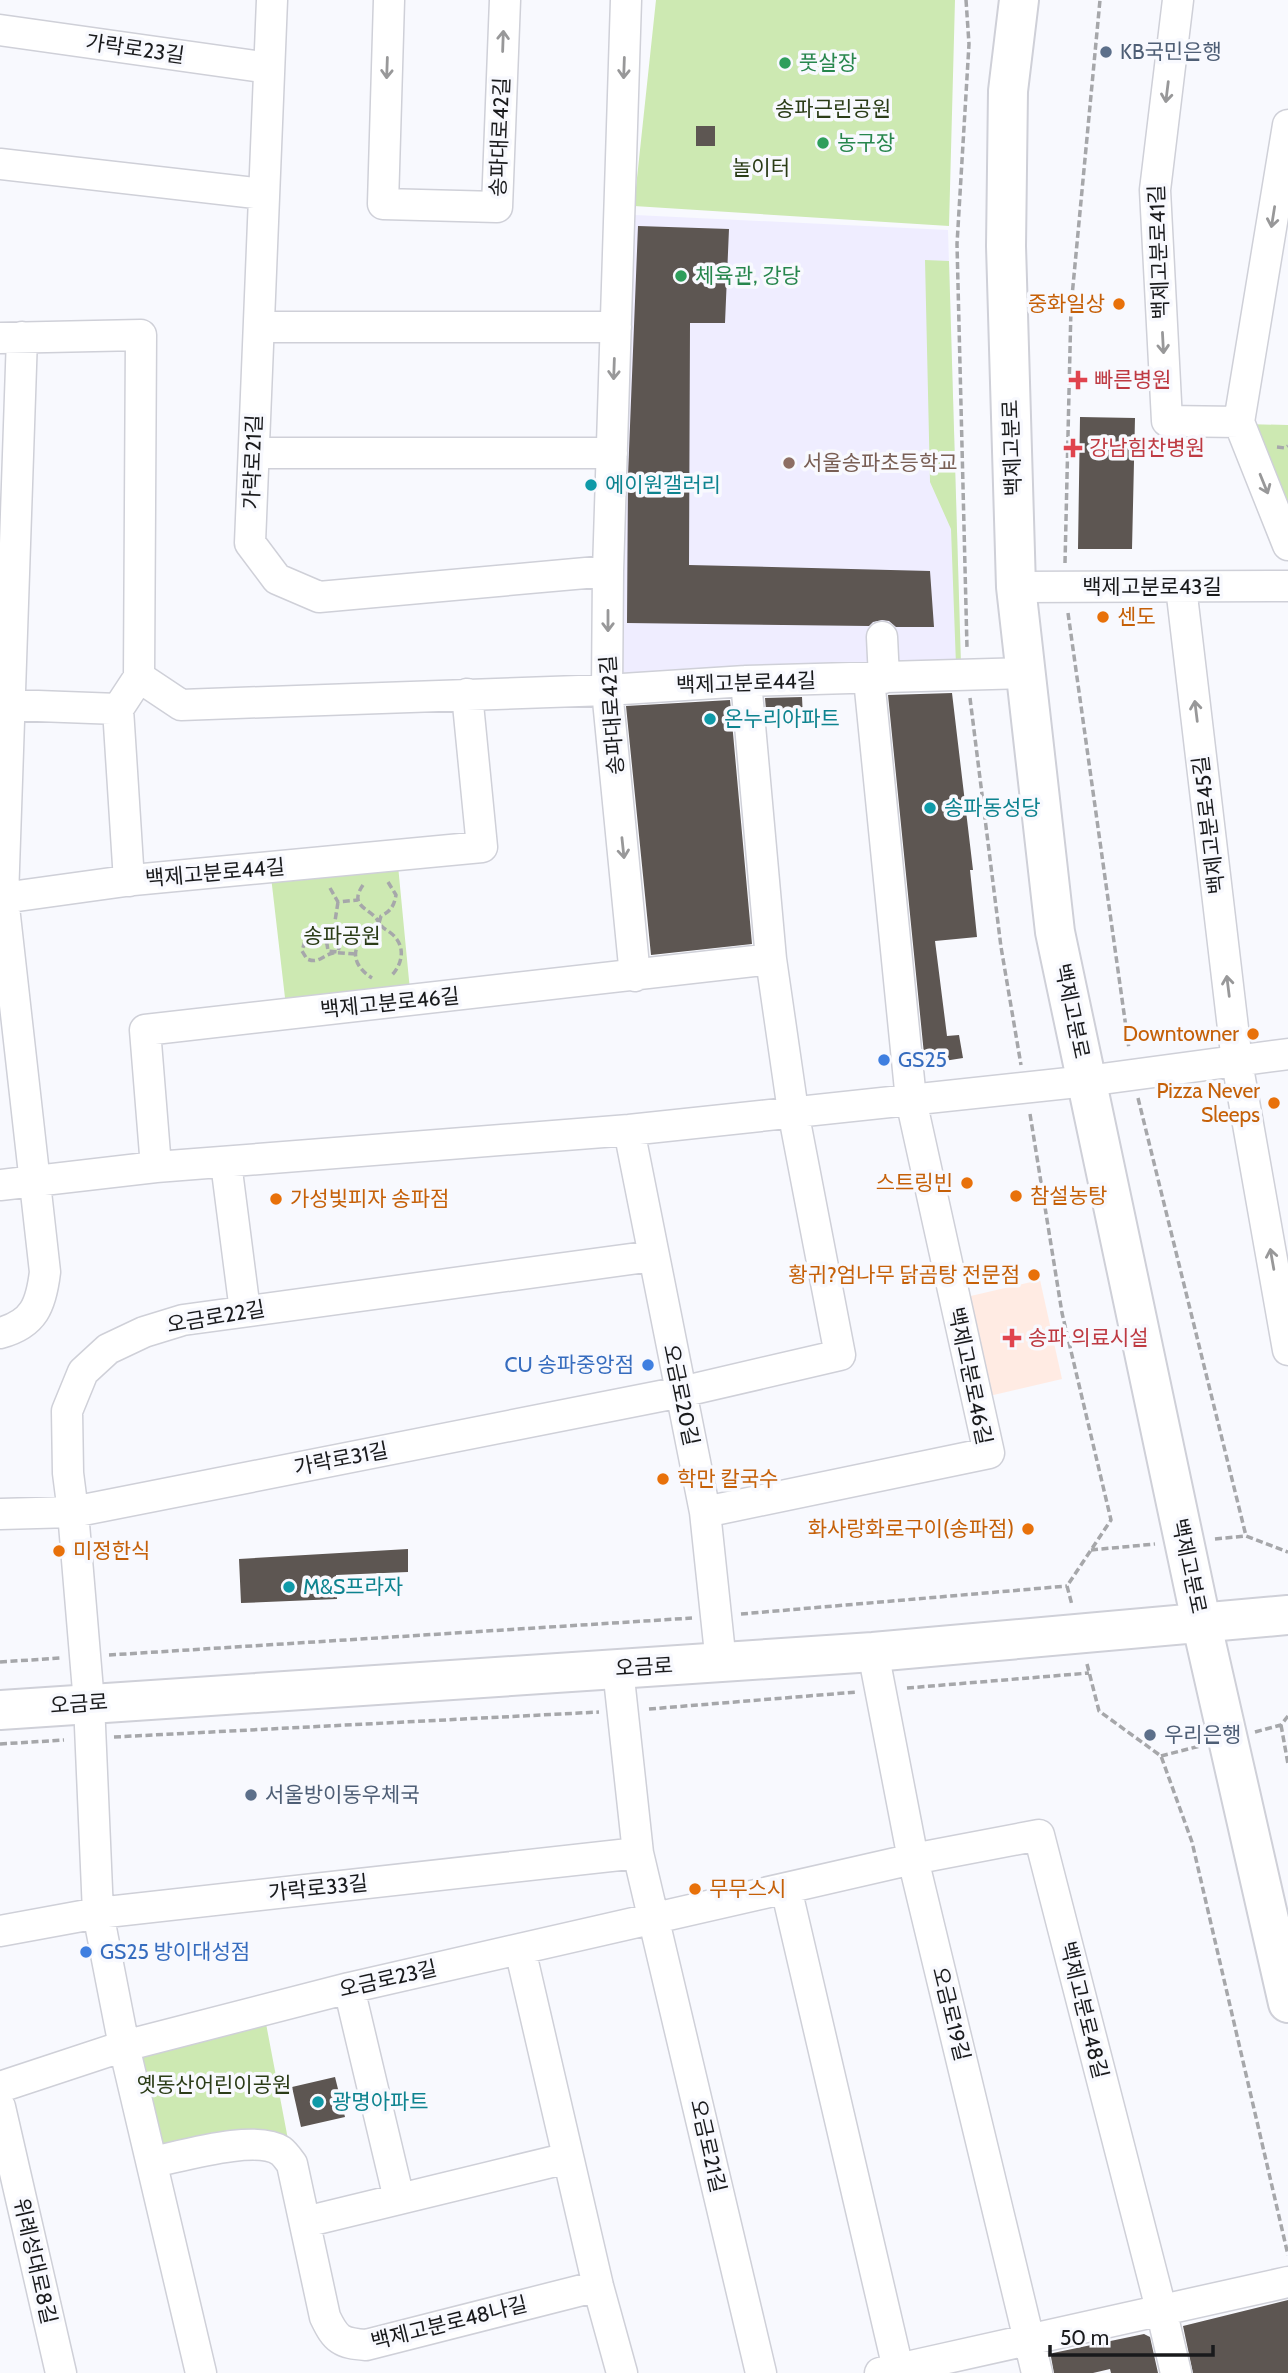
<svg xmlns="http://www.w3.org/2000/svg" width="1288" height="2373" font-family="Cabin,'Noto Sans KR',sans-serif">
	<rect width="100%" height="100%" fill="#f8f9fe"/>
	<path fill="#efedff" d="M 635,215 L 948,230 L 961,665 L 613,679 Z"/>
	<path fill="#ffebe3" d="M 1040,1280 L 1062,1379 L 985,1397 L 962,1298 Z"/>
	<path fill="#cde9b2" d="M 656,0 L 955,0 L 949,226 L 634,206 Z
		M 925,260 L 949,261 L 961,665 L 956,665 L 951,529 L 930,482 Z
		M 1245,424 L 1288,425 L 1288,534 Z
		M 397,855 L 411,1001 L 287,1015 L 270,868 Z
		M 264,2013 L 290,2150 L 157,2156 L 130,2043 Z"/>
	<path fill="#5d5652" d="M 696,126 L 715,126 L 715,146 L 696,146 Z
		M 638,226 L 729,229 L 725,323 L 690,323 L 689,565 L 930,571 L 934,627 L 896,627 L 889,621 L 882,620 L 873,622 L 869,626 L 627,623 L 628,476 Z
		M 1080,417 L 1135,418 L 1132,549 L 1078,549 Z
		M 952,693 L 973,870 L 970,870 L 977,937 L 935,941 L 947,1036 L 959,1035 L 963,1058 L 925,1064 L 888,695 Z
		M 802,697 L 803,719 L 767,721 L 765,698 Z
		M 730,700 L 752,944 L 651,955 L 626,706 Z
		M 408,1549 L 408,1572 L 336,1575 L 337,1599 L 241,1603 L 239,1559 Z
		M 335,2077 L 345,2117 L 301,2127 L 292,2087 Z
		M 1288,2300 L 1288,2373 L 1193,2373 L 1183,2326 Z
		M 1144,2334 L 1150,2337 L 1158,2373 L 1111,2373 L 1110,2369 L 1093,2373 L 1054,2373 L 1051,2357 L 1053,2353 Z"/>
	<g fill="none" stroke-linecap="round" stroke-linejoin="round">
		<g stroke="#cfd0d8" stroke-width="33">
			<path id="minor" d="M 272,0 L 250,543 L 277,579 L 319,597 L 608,571
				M 389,0 L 383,204 L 497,207 L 505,0
				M 626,0 L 608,571 L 607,690 L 635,976
				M 1178,0 L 1155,190 L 1167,421 L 1239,422
				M 0,30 L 269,68
				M 0,164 L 264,194
				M 259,327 L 616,327
				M 0,338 L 141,335 L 139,677 L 118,709 L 129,881
				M 1239,422 L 1288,125
				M 1239,422 L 1288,545
				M 254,453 L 612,453
				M 1016,587 L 1288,586
				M 1181,587 L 1237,1062 L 1288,1350
				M 882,637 L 884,678
				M 139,677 L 181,705 L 607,690 L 746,681 L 1025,673
				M 11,705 L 118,709
				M 3,898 L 133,880 L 482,847 L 467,694
				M 629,1130 L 705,1512 L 721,1663
				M 226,1163 L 245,1311
				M 156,1167 L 145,1030 L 771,959
				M 0,1185 L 156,1167 L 629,1130 L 1087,1081 L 1288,1054
				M 0,1333 C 34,1324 41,1305 45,1272 L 3,898 L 22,337
				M 705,1512 L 989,1453 L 911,1100 L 869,679
				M 0,1514 L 73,1512 L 681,1392 L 840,1355 L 793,1111 L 771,959 L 746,681
				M 873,1652 L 913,1859 L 1037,2373
				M 618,1669 L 638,1853 L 761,2373
				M 786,1888 L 899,2373
				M 0,1931 L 98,1913 L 638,1853
				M 520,1949 L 598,2286 L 622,2373
				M 349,1988 L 399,2199
				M 0,2087 L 124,2046 L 349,1988 L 913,1859 L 1039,1835 L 1161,2309 L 1176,2373
				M 0,2107 L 61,2373
				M 153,2162 C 183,2156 256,2134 281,2151 C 285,2154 289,2160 292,2164 L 325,2317 C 336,2340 341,2343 366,2345 L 598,2286
				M 305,2222 L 568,2158
				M 201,2373 L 124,2046 L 98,1913 L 89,1703 L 73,1512 L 68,1473 L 67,1411 L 83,1372 L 108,1349 L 144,1332 L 183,1320 L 653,1256
				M 880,2373 L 1288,2282"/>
		</g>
		<g stroke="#cfd0d8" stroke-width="42">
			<path id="major" d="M 1019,0 L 1008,91 L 1006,246 L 1016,587 L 1055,932 L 1201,1621 L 1288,2003
				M 0,1710 L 873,1652 L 1288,1615"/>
		</g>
		<path stroke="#a6a7aa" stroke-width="3.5" stroke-dasharray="7 3.5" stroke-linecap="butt" d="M 966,0 L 969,44 L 957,244 L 967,648
			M 1277,447 L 1285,448 L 1288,446
			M 1065,563 L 1071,307 L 1100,0
			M 1068,613 L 1129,1049
			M 970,698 L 1001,947 L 1021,1065
			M 388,882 L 396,895 C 394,906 391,911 381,916 L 379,923 C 383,929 386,929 392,934 C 406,946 403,964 391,976
			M 363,885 C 347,908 373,908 379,923 L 376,930 C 351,941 348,963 372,978
			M 330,888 L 338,902 L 358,900
			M 338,902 L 335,921 L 340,943 L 338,952 L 328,951 L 327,944 L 321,937 L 312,937 L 305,941 L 302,951 L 307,959 C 319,964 321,956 333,953 C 340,952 348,954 356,954
			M 1138,1098 L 1246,1536
			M 1030,1114 L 1062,1313 L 1111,1520 L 1067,1586 L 1072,1605
			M 1215,1539 L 1246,1536 L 1288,1552
			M 1091,1550 L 1155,1544
			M 741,1614 L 1067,1586
			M 109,1655 L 692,1618
			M 0,1662 L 60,1658
			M 1087,1664 L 1099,1711 L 1161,1756 L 1192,1842 L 1288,2255
			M 907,1688 L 1089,1673
			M 649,1709 L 857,1692
			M 1281,1725 L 1288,1764
			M 1255,1732 L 1281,1725 L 1288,1716
			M 114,1737 L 599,1712
			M 0,1744 L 64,1740
			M 1161,1756 L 1200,1746"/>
		<use href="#minor" stroke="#fff" stroke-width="30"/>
		<use href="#major" stroke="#fff" stroke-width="38"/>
	</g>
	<defs><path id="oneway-shaft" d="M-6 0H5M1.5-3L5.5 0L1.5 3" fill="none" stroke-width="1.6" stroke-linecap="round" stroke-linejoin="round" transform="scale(1.75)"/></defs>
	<g stroke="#989899">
		<use href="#oneway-shaft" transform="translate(503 41) rotate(-88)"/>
		<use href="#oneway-shaft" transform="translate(387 68) rotate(92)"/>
		<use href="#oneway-shaft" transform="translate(624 68) rotate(92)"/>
		<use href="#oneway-shaft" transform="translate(1167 92) rotate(97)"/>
		<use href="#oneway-shaft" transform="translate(1273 217) rotate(99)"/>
		<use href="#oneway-shaft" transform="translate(1163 343) rotate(87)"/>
		<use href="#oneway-shaft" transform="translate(614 369) rotate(92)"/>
		<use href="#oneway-shaft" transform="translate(1264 484) rotate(68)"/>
		<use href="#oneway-shaft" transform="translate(608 621) rotate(90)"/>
		<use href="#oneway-shaft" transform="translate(1196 711) rotate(-97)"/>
		<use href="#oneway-shaft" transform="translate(623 848) rotate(84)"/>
		<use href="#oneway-shaft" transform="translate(1228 986) rotate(-97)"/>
		<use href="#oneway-shaft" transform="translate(1272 1259) rotate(-100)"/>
	</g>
	<g fill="#5c6f8a" stroke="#f8f9fe" stroke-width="2.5">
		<circle cx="1106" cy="52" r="7"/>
		<circle cx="1150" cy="1735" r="7"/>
		<circle cx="251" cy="1795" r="7"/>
	</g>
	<g fill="#2e9e5b" stroke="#f8f9fe" stroke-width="2.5">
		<circle cx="785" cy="63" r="7"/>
		<circle cx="823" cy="143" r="7"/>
		<circle cx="681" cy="276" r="7"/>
	</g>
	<g fill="#e8710a" stroke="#f8f9fe" stroke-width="2.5">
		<circle cx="1119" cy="304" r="7"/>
		<circle cx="1103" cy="617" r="7"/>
		<circle cx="1253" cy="1034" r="7"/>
		<circle cx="1274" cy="1103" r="7"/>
		<circle cx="967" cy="1183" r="7"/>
		<circle cx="1016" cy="1196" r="7"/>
		<circle cx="276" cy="1199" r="7"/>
		<circle cx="1034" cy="1275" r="7"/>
		<circle cx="663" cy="1479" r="7"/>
		<circle cx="1028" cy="1529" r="7"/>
		<circle cx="59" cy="1551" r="7"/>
		<circle cx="695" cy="1889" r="7"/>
	</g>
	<g fill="#e0444e" stroke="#f8f9fe" stroke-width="2.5">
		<path d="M1074.5 369.5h7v7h7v7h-7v7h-7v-7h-7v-7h7z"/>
		<path d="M1069.5 437.5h7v7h7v7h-7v7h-7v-7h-7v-7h7z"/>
		<path d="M1008.5 1327.5h7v7h7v7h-7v7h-7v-7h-7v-7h7z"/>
	</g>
	<circle fill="#8d6e63" stroke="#f8f9fe" stroke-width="2.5" cx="789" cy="463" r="7"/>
	<g fill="#0f9aa8" stroke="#f8f9fe" stroke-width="2.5">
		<circle cx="591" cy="485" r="7"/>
		<circle cx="710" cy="719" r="7"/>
		<circle cx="930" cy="808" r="7"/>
		<circle cx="289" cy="1587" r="7"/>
		<circle cx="318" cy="2102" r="7"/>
	</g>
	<g fill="#3f7fe0" stroke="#f8f9fe" stroke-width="2.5">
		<circle cx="884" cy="1060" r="7"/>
		<circle cx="648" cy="1365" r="7"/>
		<circle cx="86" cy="1952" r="7"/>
	</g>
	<g text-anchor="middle" stroke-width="7" stroke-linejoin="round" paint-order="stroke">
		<g font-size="21" fill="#191a1c" stroke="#f8f9fe">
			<text transform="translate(135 49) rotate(8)" y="7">가락로23길</text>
			<text transform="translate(500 137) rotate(-88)" y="7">송파대로42길</text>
			<text transform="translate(1159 252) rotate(-92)" y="7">백제고분로41길</text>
			<text transform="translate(1012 448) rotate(-92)" y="7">백제고분로</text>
			<text transform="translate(253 462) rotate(-88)" y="7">가락로21길</text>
			<text x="1152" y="594">백제고분로43길</text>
			<text transform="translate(746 683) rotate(-2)" y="7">백제고분로44길</text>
			<text transform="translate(612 715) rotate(-94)" y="7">송파대로42길</text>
			<text transform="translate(1209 825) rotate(-97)" y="7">백제고분로45길</text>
			<text transform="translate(215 873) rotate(-5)" y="7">백제고분로44길</text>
			<text transform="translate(390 1003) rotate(-6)" y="7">백제고분로46길</text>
			<text transform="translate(1072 1011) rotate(78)" y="7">백제고분로</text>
			<text transform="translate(216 1317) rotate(-10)" y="7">오금로22길</text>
			<text transform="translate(970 1376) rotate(78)" y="7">백제고분로46길</text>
			<text transform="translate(681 1395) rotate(78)" y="7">오금로20길</text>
			<text transform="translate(341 1459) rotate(-11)" y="7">가락로31길</text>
			<text transform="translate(1189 1566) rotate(78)" y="7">백제고분로</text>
			<text transform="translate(644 1667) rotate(-3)" y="7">오금로</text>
			<text transform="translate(79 1704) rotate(-4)" y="7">오금로</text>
			<text transform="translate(318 1888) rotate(-6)" y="7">가락로33길</text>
			<text transform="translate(388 1979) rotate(-13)" y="7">오금로23길</text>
			<text transform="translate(1084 2010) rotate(76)" y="7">백제고분로48길</text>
			<text transform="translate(951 2014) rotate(76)" y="7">오금로19길</text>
			<text transform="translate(708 2146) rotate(77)" y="7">오금로21길</text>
			<text transform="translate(35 2261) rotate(77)" y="7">위례성대로8길</text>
			<text transform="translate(449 2323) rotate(-14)" y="7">백제고분로48나길</text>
		</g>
		<g font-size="21" fill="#4e5e75" stroke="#f8f9fe" text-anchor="start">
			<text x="1120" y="59">KB국민은행</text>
			<text x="1164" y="1742">우리은행</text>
			<text x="265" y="1802">서울방이동우체국</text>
		</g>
		<g font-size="21" fill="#27864d" stroke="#f8f9fe" text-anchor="start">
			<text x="799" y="70">풋살장</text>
			<text x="837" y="150">농구장</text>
			<text x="695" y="283">체육관, 강당</text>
		</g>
		<g font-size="21" fill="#2b3c17" stroke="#f8f9fe">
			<text x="833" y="116">송파근린공원</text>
			<text x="761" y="175">놀이터</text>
			<text x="342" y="943">송파공원</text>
			<text x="214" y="2092">옛동산어린이공원</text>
		</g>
		<g font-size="21" fill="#c56008" stroke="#f8f9fe" text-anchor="end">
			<text x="1105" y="311">중화일상</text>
			<text x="1117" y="624" text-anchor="start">센도</text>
			<text x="1239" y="1041">Downtowner</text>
			<text x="1260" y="1098">Pizza Never<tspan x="1260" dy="24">Sleeps</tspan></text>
			<text x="953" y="1190">스트링빈</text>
			<text x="1030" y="1203" text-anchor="start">참설농탕</text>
			<text x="290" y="1206" text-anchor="start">가성빛피자 송파점</text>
			<text x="1020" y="1282">황귀?엄나무 닭곰탕 전문점</text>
			<text x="677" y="1486" text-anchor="start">학만 칼국수</text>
			<text x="1014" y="1536">화사랑화로구이(송파점)</text>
			<text x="73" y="1558" text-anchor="start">미정한식</text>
			<text x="709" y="1896" text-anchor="start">무무스시</text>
		</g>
		<g font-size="21" fill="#be3a42" stroke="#f8f9fe" text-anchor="start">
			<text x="1094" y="387">빠른병원</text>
			<text x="1089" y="455">강남힘찬병원</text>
			<text x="1028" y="1345">송파 의료시설</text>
		</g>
		<g font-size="21" fill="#785e54" stroke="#f8f9fe" text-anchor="start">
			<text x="803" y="470">서울송파초등학교</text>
		</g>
		<g font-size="21" fill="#0d838f" stroke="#f8f9fe" text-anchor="start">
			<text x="605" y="492">에이원갤러리</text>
			<text x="724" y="726">온누리아파트</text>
			<text x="944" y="815">송파동성당</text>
			<text x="303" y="1594">M&amp;S프라자</text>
			<text x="332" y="2109">광명아파트</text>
		</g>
		<g font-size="21" fill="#366cbe" stroke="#f8f9fe" text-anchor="start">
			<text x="898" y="1067">GS25</text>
			<text x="634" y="1372" text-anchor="end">CU 송파중앙점</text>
			<text x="100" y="1959">GS25 방이대성점</text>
		</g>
	</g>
	<path d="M1050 2345v10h163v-10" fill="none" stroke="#191a1c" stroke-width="3.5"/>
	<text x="1060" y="2345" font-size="21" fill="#191a1c" stroke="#f8f9fe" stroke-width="5" paint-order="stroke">50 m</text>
</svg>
